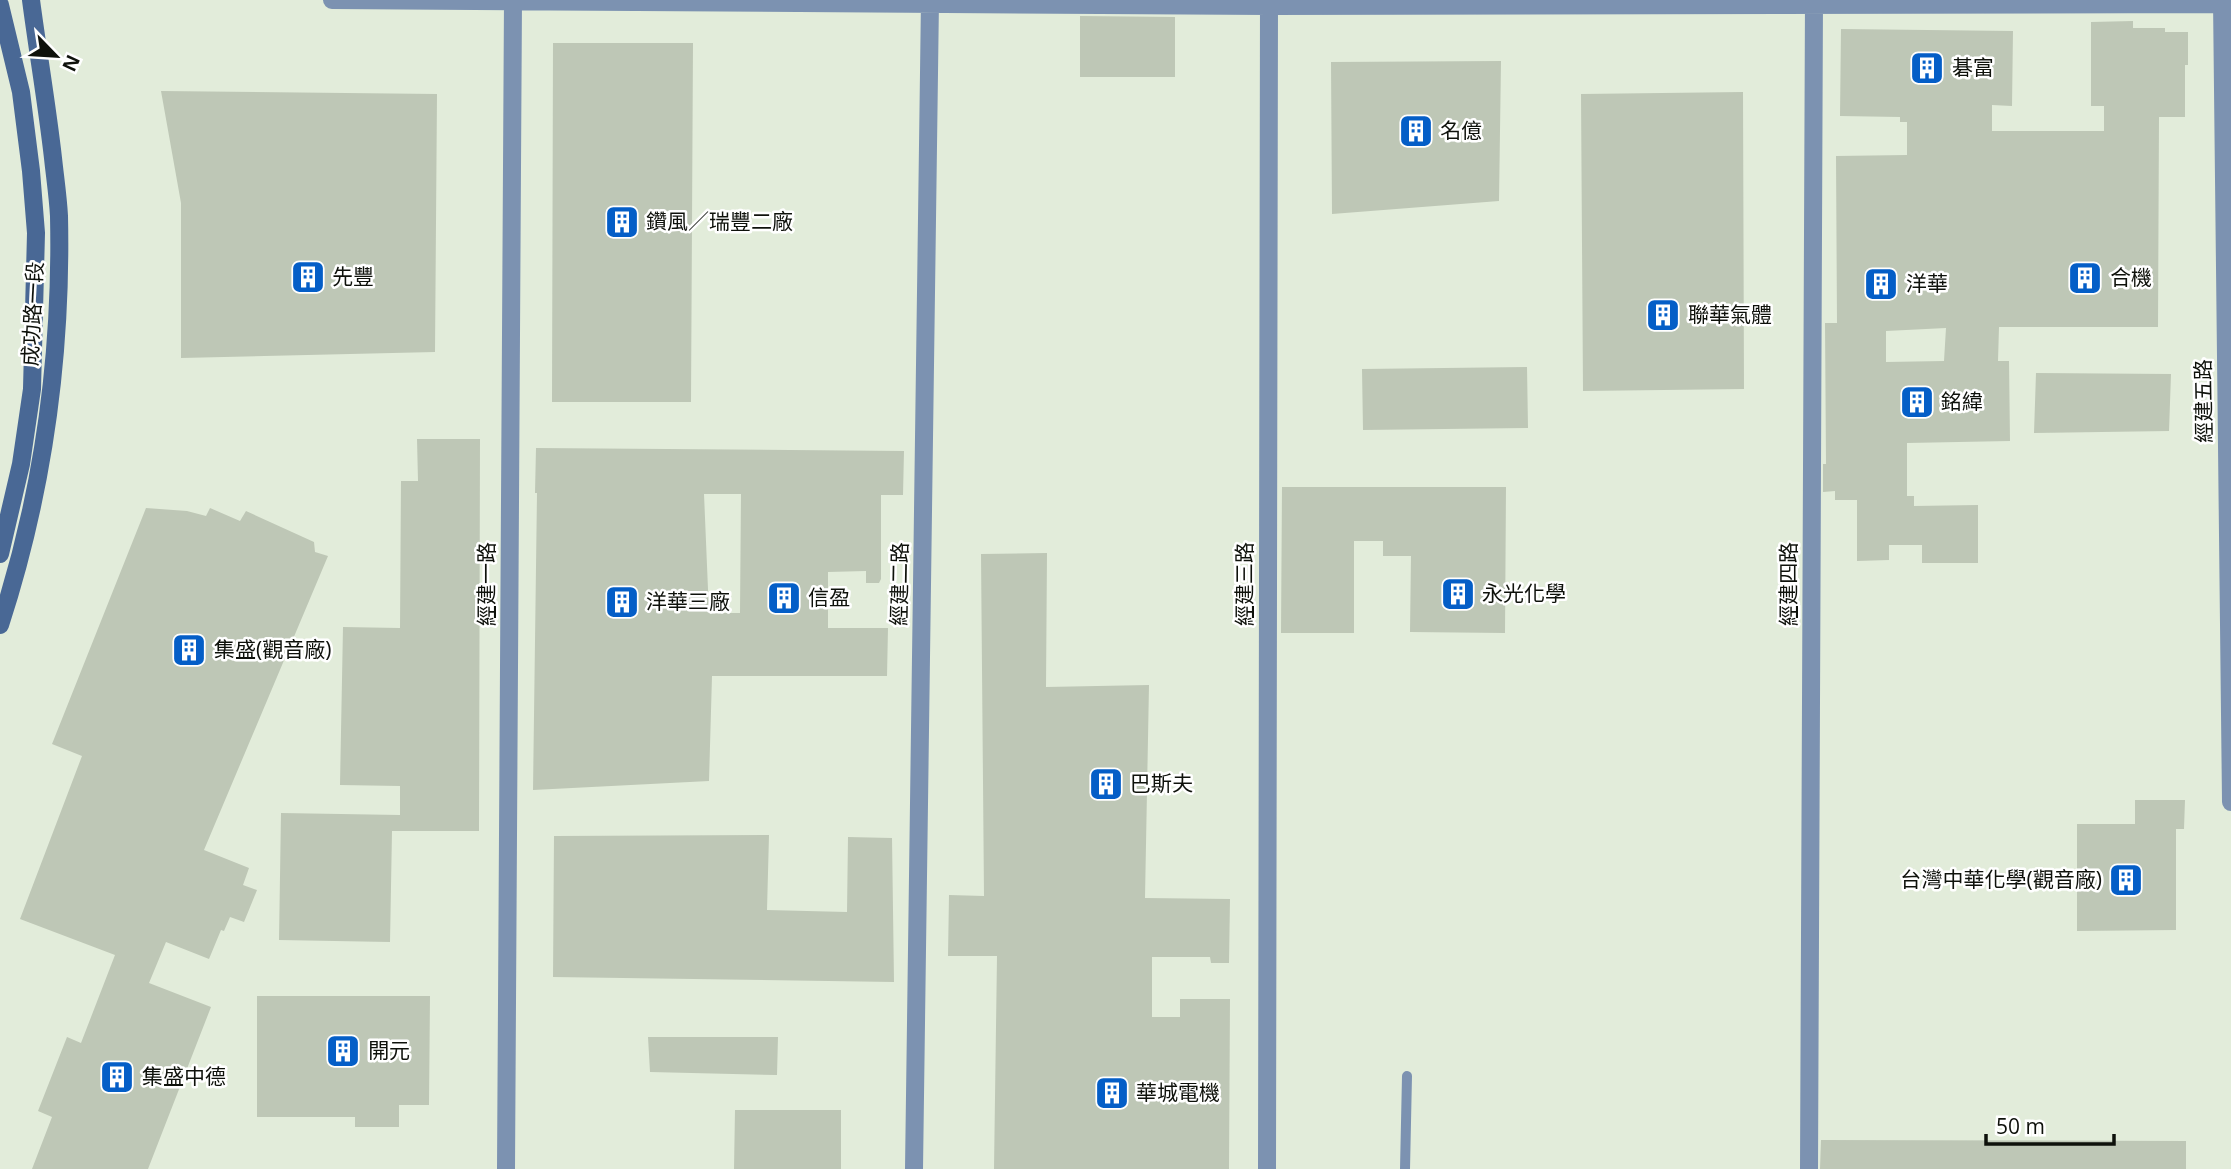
<svg xmlns="http://www.w3.org/2000/svg" width="2231" height="1169" font-family="'Open Sans','Noto Sans TC',sans-serif">
	<rect width="100%" height="100%" fill="#e2ecda"/>
	<path fill="#bec7b6" fill-rule="evenodd" d="M 1080,16 L 1175,17 L 1175,77 L 1080,77 Z
		M 2133,21 L 2133,28 L 2165,28 L 2165,32 L 2188,32 L 2188,65 L 2185,65 L 2185,117 L 2159,117 L 2158,327 L 1999,327 L 1998,361 L 2009,361 L 2010,441 L 1907,443 L 1907,496 L 1914,496 L 1914,506 L 1978,505 L 1978,563 L 1922,563 L 1922,545 L 1889,545 L 1889,560 L 1857,561 L 1857,500 L 1835,500 L 1835,491 L 1823,492 L 1823,464 L 1826,464 L 1825,323 L 1837,323 L 1836,156 L 1907,155 L 1907,122 L 1900,122 L 1900,117 L 1840,116 L 1841,29 L 2013,31 L 2012,106 L 1992,105 L 1992,131 L 2104,131 L 2104,106 L 2091,106 L 2091,22 ZM 1946,328 L 1944,361 L 1886,362 L 1886,331 Z
		M 553,43 L 693,43 L 691,402 L 552,402 Z
		M 1501,61 L 1499,201 L 1332,214 L 1331,62 Z
		M 161,91 L 437,94 L 435,352 L 181,358 L 181,203 Z
		M 1743,92 L 1744,389 L 1583,391 L 1581,94 Z
		M 1527,367 L 1528,428 L 1363,430 L 1362,369 Z
		M 2036,373 L 2171,374 L 2169,431 L 2034,433 Z
		M 417,439 L 480,439 L 479,831 L 392,831 L 390,942 L 279,940 L 281,813 L 400,815 L 400,786 L 340,785 L 343,627 L 400,628 L 401,481 L 418,481 Z
		M 536,448 L 904,451 L 903,495 L 881,495 L 881,579 L 879,583 L 866,583 L 866,571 L 828,572 L 828,628 L 888,628 L 887,676 L 712,676 L 709,781 L 533,790 L 537,493 L 535,493 ZM 704,494 L 741,494 L 740,613 L 709,613 Z
		M 1282,487 L 1506,487 L 1505,633 L 1410,632 L 1411,556 L 1383,556 L 1383,541 L 1354,541 L 1354,633 L 1281,633 Z
		M 146,508 L 187,511 L 206,516 L 210,508 L 240,521 L 246,511 L 314,542 L 315,552 L 328,556 L 204,850 L 249,868 L 243,885 L 257,890 L 244,922 L 230,917 L 224,931 L 221,930 L 209,959 L 166,942 L 149,983 L 211,1007 L 148,1169 L 32,1169 L 52,1117 L 38,1111 L 67,1037 L 81,1043 L 115,955 L 20,919 L 82,756 L 52,744 Z
		M 1047,553 L 1046,687 L 1149,685 L 1145,898 L 1230,899 L 1229,963 L 1211,963 L 1210,957 L 1152,957 L 1152,1017 L 1180,1017 L 1180,999 L 1230,999 L 1229,1169 L 994,1169 L 997,956 L 948,956 L 949,895 L 984,896 L 981,554 Z
		M 2135,800 L 2185,800 L 2184,829 L 2176,829 L 2176,930 L 2077,931 L 2077,824 L 2135,824 Z
		M 769,835 L 767,910 L 847,912 L 848,837 L 892,838 L 894,982 L 553,977 L 554,836 Z
		M 257,996 L 430,996 L 429,1105 L 399,1105 L 399,1127 L 355,1127 L 355,1117 L 257,1117 Z
		M 648,1037 L 778,1037 L 777,1075 L 650,1072 Z
		M 735,1110 L 841,1110 L 841,1169 L 734,1169 Z
		M 1821,1140 L 2186,1141 L 2186,1169 L 1820,1169 Z"/>
	<g fill="none" stroke-linecap="round" stroke-linejoin="round">
		<path stroke="#7c92b1" stroke-width="10" d="M 1405,1169 L 1407,1076"/>
		<path stroke="#7c92b1" stroke-width="18" d="M 332,0 L 1269,6 L 2222,4
			M 2222,0 L 2231,802
			M 506,1169 L 513,0
			M 914,1169 L 930,0
			M 1267,1169 L 1269,0
			M 1809,1169 L 1814,0"/>
		<path stroke="#496895" stroke-width="18" d="M 0,5 L 21,92 L 31,171 L 36,233 L 32,389 L 21,464 L 0,554
			M 0,625 C 43,493 62,355 59,216 C 58,197 55,177 53,158 C 47,105 38,53 31,0"/>
	</g>
	<defs>
		<g id="building-square" transform="scale(1.75)"><rect x="-9" y="-9" width="18" height="18" rx="4" fill="#045ec7" stroke="#fff"/><path d="M-4-6H4V6H1V3H-1V6H-4ZM-2.5-4.3h1.7v1.8h-1.7ZM.8-4.3h1.7v1.8H.8ZM-2.5-1h1.7V.8h-1.7ZM.8-1h1.7V.8H.8Z" fill="#fff"/></g>
	</defs>
	<g fill-rule="evenodd">
		<use href="#building-square" x="1927" y="68"/>
		<use href="#building-square" x="1416" y="131"/>
		<use href="#building-square" x="622" y="222"/>
		<use href="#building-square" x="308" y="277"/>
		<use href="#building-square" x="2085" y="278"/>
		<use href="#building-square" x="1881" y="284"/>
		<use href="#building-square" x="1663" y="315"/>
		<use href="#building-square" x="1917" y="402"/>
		<use href="#building-square" x="1458" y="594"/>
		<use href="#building-square" x="784" y="598"/>
		<use href="#building-square" x="622" y="602"/>
		<use href="#building-square" x="189" y="650"/>
		<use href="#building-square" x="1106" y="784"/>
		<use href="#building-square" x="2126" y="880"/>
		<use href="#building-square" x="343" y="1051"/>
		<use href="#building-square" x="117" y="1077"/>
		<use href="#building-square" x="1112" y="1093"/>
	</g>
	<g text-anchor="middle" stroke-width="5" stroke-linejoin="round" paint-order="stroke">
		<g font-size="21" fill="#0e110b" stroke="#fff" text-anchor="start">
			<text x="1952" y="75">碁富</text>
			<text x="1440" y="138">名億</text>
			<text x="646" y="229">鑽風／瑞豐二廠</text>
			<text x="332" y="284">先豐</text>
			<text x="2110" y="285">合機</text>
			<text x="1906" y="291">洋華</text>
			<text x="1688" y="322">聯華氣體</text>
			<text x="1941" y="409">銘緯</text>
			<text x="1482" y="601">永光化學</text>
			<text x="808" y="605">信盈</text>
			<text x="646" y="609">洋華三廠</text>
			<text x="214" y="657">集盛(觀音廠)</text>
			<text x="1130" y="791">巴斯夫</text>
			<text x="2102" y="887" text-anchor="end">台灣中華化學(觀音廠)</text>
			<text x="368" y="1058">開元</text>
			<text x="142" y="1084">集盛中德</text>
			<text x="1136" y="1100">華城電機</text>
		</g>
		<g font-size="21" fill="#0e110b" stroke="#fff">
			<text transform="translate(33 314) rotate(-87)" y="7">成功路一段</text>
			<text transform="translate(2204 401) rotate(-91)" y="7">經建五路</text>
			<text transform="translate(487 584) rotate(-90)" y="7">經建一路</text>
			<text transform="translate(900 584) rotate(-89)" y="7">經建二路</text>
			<text transform="translate(1245 584) rotate(-90)" y="7">經建三路</text>
			<text transform="translate(1789 584) rotate(-90)" y="7">經建四路</text>
		</g>
	</g>
	<g transform="translate(56 56) rotate(115)" stroke="#ffffff" stroke-width="5" paint-order="stroke">
	<path d="M0-5L12 26L0 18L-12 26Z" fill="#0e110b"/>
	<text y="-10" font-size="19" font-weight="bold" text-anchor="middle" fill="#0e110b">N</text>
	</g>
	<path d="M1986 1134v10h128v-10" fill="none" stroke="#0e110b" stroke-width="3.5"/>
	<text x="1996" y="1134" font-size="21" fill="#0e110b" stroke="#ffffff" stroke-width="5" paint-order="stroke">50 m</text>
</svg>
